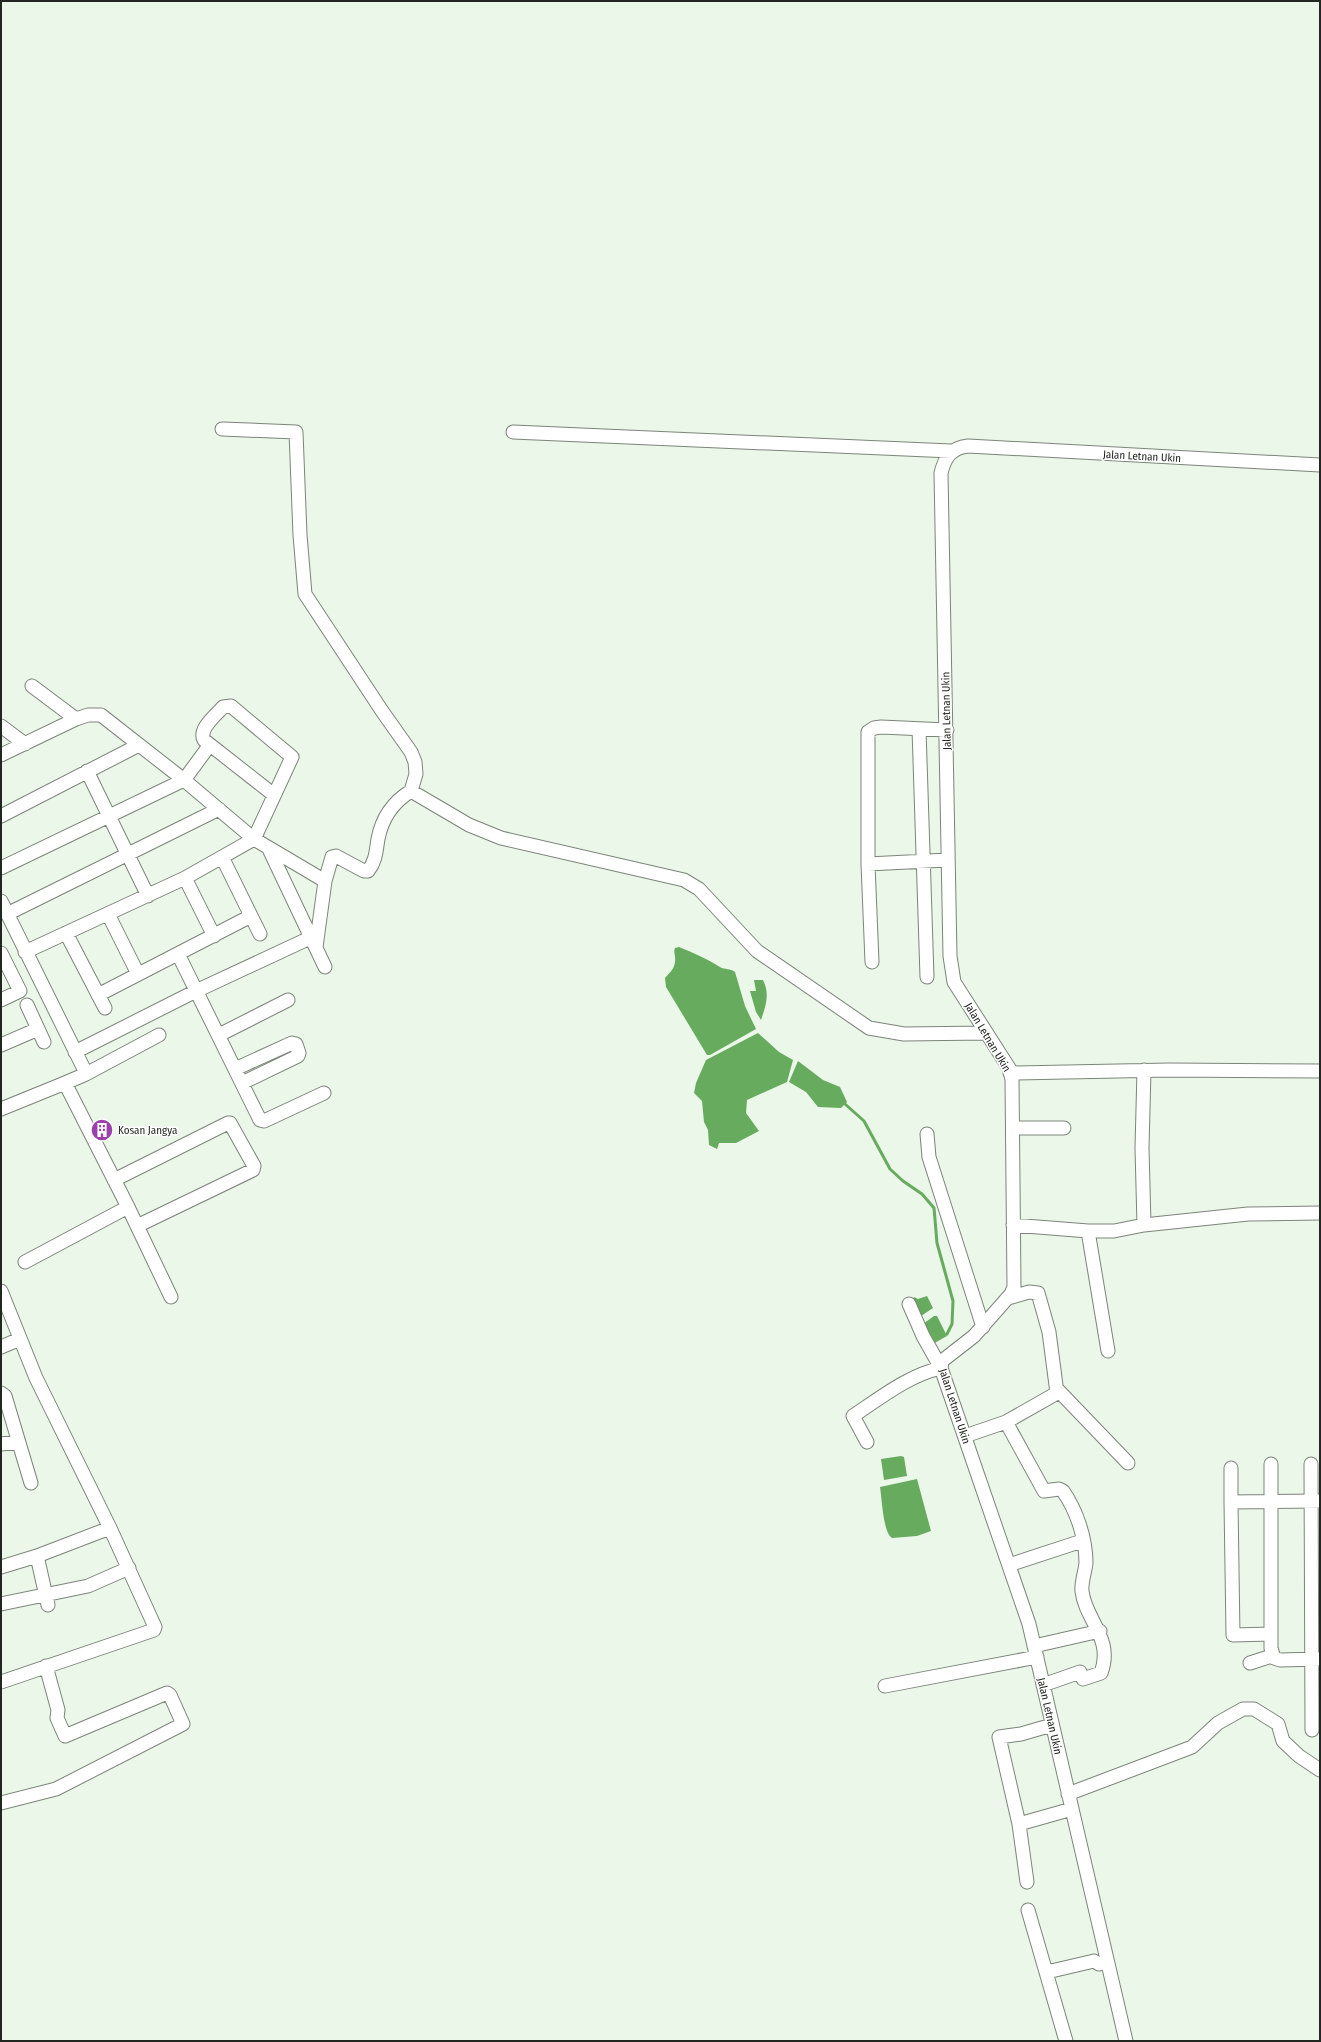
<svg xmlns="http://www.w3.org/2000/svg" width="1321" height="2042" font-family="'Fira Sans Condensed',sans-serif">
	<rect width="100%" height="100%" fill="#ebf7e9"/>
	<path fill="#67ab5e" d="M 679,947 C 694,953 707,959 720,967 C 725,970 730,968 735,972 L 745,1006 L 756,1029 L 710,1055 L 707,1055 L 666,987 L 665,978 C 669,973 675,969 675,961 C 676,956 673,953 675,948 Z
		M 754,980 L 763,980 C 770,994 766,1005 761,1020 L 756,1012 L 750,991 L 756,991 Z
		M 758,1033 L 779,1052 L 793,1060 L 787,1082 L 747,1100 L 746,1113 L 759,1131 L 736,1143 L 719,1143 L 717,1149 L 709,1145 L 708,1130 L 704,1122 L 702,1101 L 694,1093 L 696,1083 L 706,1060 Z
		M 798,1061 L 823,1080 L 840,1087 L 847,1102 L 841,1108 L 818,1107 L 806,1092 L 789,1082 Z
		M 927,1296 L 933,1308 L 921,1316 L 912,1300 L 914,1297 L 918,1299 Z
		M 934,1316 L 937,1316 L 947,1336 L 931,1345 L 923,1324 Z
		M 901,1456 L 904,1457 L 907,1476 L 884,1480 L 881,1459 Z
		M 917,1479 L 931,1531 L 917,1536 L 892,1538 C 883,1532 882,1499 880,1487 Z"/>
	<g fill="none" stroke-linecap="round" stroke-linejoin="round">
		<path stroke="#67ab5e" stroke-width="3" d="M 845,1104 L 864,1121 L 890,1169 L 903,1181 L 922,1194 L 934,1208 L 937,1243 L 953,1301 L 952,1324 L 947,1334"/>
		<g stroke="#7b8579" stroke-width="15">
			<path id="minor" d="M 222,429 L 296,432 L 300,535 L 305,594 L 382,711 L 411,752 L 415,762 L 416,774 L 411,791 L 469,825 L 501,838 L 684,880 L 699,889 L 757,951 L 869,1028 L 904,1034 L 986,1033
				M 513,432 L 951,451
				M 32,686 L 76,719
				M 1,726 L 25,744
				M 919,729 L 927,977
				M 1,755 L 76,719 L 88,715 L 101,715 L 184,780 L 254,839 L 325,881
				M 87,771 L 148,896
				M 1,816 L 139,745
				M 269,849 L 325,967
				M 222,857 L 260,934
				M 868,864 L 947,860
				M 1,868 L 184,780 L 209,746
				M 185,878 L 214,936
				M 1,901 L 84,1069
				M 7,914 L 219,809
				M 108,914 L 138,974
				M 66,933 L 105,1008
				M 316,947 L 325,881 L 332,857 L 336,856 L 364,871 L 368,871 C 376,861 376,851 378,839 C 382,818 393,802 411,791
				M 25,952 L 185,878 L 254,839 L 292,757 L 231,706 L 223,707 C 216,715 198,729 204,740 L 274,795
				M 1,953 L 20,991 L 1,1000
				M 178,954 L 260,1120 L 264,1121 L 324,1093
				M 872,962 L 868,864 L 868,732 L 874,728 L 881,727 L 947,730
				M 98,995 L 251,916
				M 27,1005 L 44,1042
				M 219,1035 L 288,1000
				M 1,1045 L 38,1029
				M 75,1052 L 196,991 L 312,937
				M 235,1069 L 292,1043 L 296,1044 L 299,1053 L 298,1056 L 242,1083
				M 1010,1073 L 1169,1070 L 1320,1071
				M 65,1083 L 86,1074 L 159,1035
				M 1,1109 L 65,1083 L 128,1207 L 25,1262
				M 1013,1128 L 1064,1128
				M 927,1134 L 929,1157 L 983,1327
				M 114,1180 L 228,1123 L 230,1123 L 254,1166 L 253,1170 L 137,1226
				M 128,1207 L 171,1297
				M 1013,1225 L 1088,1231 L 1114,1231 L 1144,1225 L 1248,1214 L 1320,1213
				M 1144,1225 L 1142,1148 L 1144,1070
				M 1088,1231 L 1108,1351
				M 1,1291 L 36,1378 L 110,1528 L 155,1627 L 154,1630 L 1,1682
				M 1,1347 L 20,1339
				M 1057,1389 L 1128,1463
				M 1,1393 L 5,1396 L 31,1483
				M 1006,1422 L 1044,1491 L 1059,1489 L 1063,1491 C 1077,1511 1086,1539 1086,1563 C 1085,1572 1081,1583 1082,1591 C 1085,1620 1114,1638 1101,1673 L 1083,1679 L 1080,1672 L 1043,1685
				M 965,1436 L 1006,1422 L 1057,1393 L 1049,1332 L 1038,1293 L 1029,1292 L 1008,1298
				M 867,1442 L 853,1416 C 880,1398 909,1375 941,1368 L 923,1336 L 909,1304
				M 1,1444 L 18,1442
				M 1271,1464 L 1271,1648 L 1274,1658 L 1280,1660 L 1320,1659
				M 1311,1464 L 1312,1730
				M 1231,1468 L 1231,1502
				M 37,1556 L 48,1605
				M 1009,1565 L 1082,1541
				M 1,1567 L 37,1556 L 110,1528
				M 1,1604 L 88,1586 L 129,1568
				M 1271,1634 L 1233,1635 L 1231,1502 L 1320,1501
				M 1034,1646 L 1100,1631
				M 1250,1663 L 1272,1656 L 1274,1658
				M 885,1686 L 1037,1657
				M 1068,1794 L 1192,1747 L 1218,1723 L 1243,1709 L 1254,1709 L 1278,1724 L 1283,1741 L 1299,1756 L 1320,1770
				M 1,1803 L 56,1789 L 183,1724 L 170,1695 L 167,1693 L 65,1736 L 57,1718 L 58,1710 L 46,1666
				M 1019,1824 L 1072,1809
				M 1027,1882 L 1019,1824 L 999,1737 L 1021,1734 L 1052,1725
				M 1028,1910 L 1066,2041
				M 1047,1972 L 1094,1961 L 1099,1964 L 1107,1962
				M 1126,2041 L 1029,1624 L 941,1368 L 942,1361 L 974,1336 L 1011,1294 L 1014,1287 L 1012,1079 L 1009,1068 L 954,982 L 950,956 L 941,473 C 945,457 951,448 968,446 L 1320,465"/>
		</g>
		<use href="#minor" stroke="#fff" stroke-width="13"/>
	</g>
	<defs>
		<g id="building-disc" transform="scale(1.15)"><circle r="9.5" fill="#9b40ab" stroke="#fff"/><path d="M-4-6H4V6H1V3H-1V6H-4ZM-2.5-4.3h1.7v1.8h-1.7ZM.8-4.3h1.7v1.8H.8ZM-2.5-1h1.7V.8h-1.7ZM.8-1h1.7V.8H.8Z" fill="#fff"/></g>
	</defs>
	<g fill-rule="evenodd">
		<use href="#building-disc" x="102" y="1130"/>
	</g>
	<g text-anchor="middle" stroke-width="3" stroke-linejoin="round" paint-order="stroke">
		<g font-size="11" fill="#232722" stroke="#fff">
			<text transform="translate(1142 456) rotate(3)" y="4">Jalan Letnan Ukin</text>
			<text transform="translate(946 711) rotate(-91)" y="4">Jalan Letnan Ukin</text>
			<text transform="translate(988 1037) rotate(59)" y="4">Jalan Letnan Ukin</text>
			<text transform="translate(955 1406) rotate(72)" y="4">Jalan Letnan Ukin</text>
			<text transform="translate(1050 1716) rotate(77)" y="4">Jalan Letnan Ukin</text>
		</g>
		<g font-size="11" fill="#232722" stroke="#fff" text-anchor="start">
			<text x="118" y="1134">Kosan Jangya</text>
		</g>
	</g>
	<rect width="1321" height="2042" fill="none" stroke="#232722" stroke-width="4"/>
</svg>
